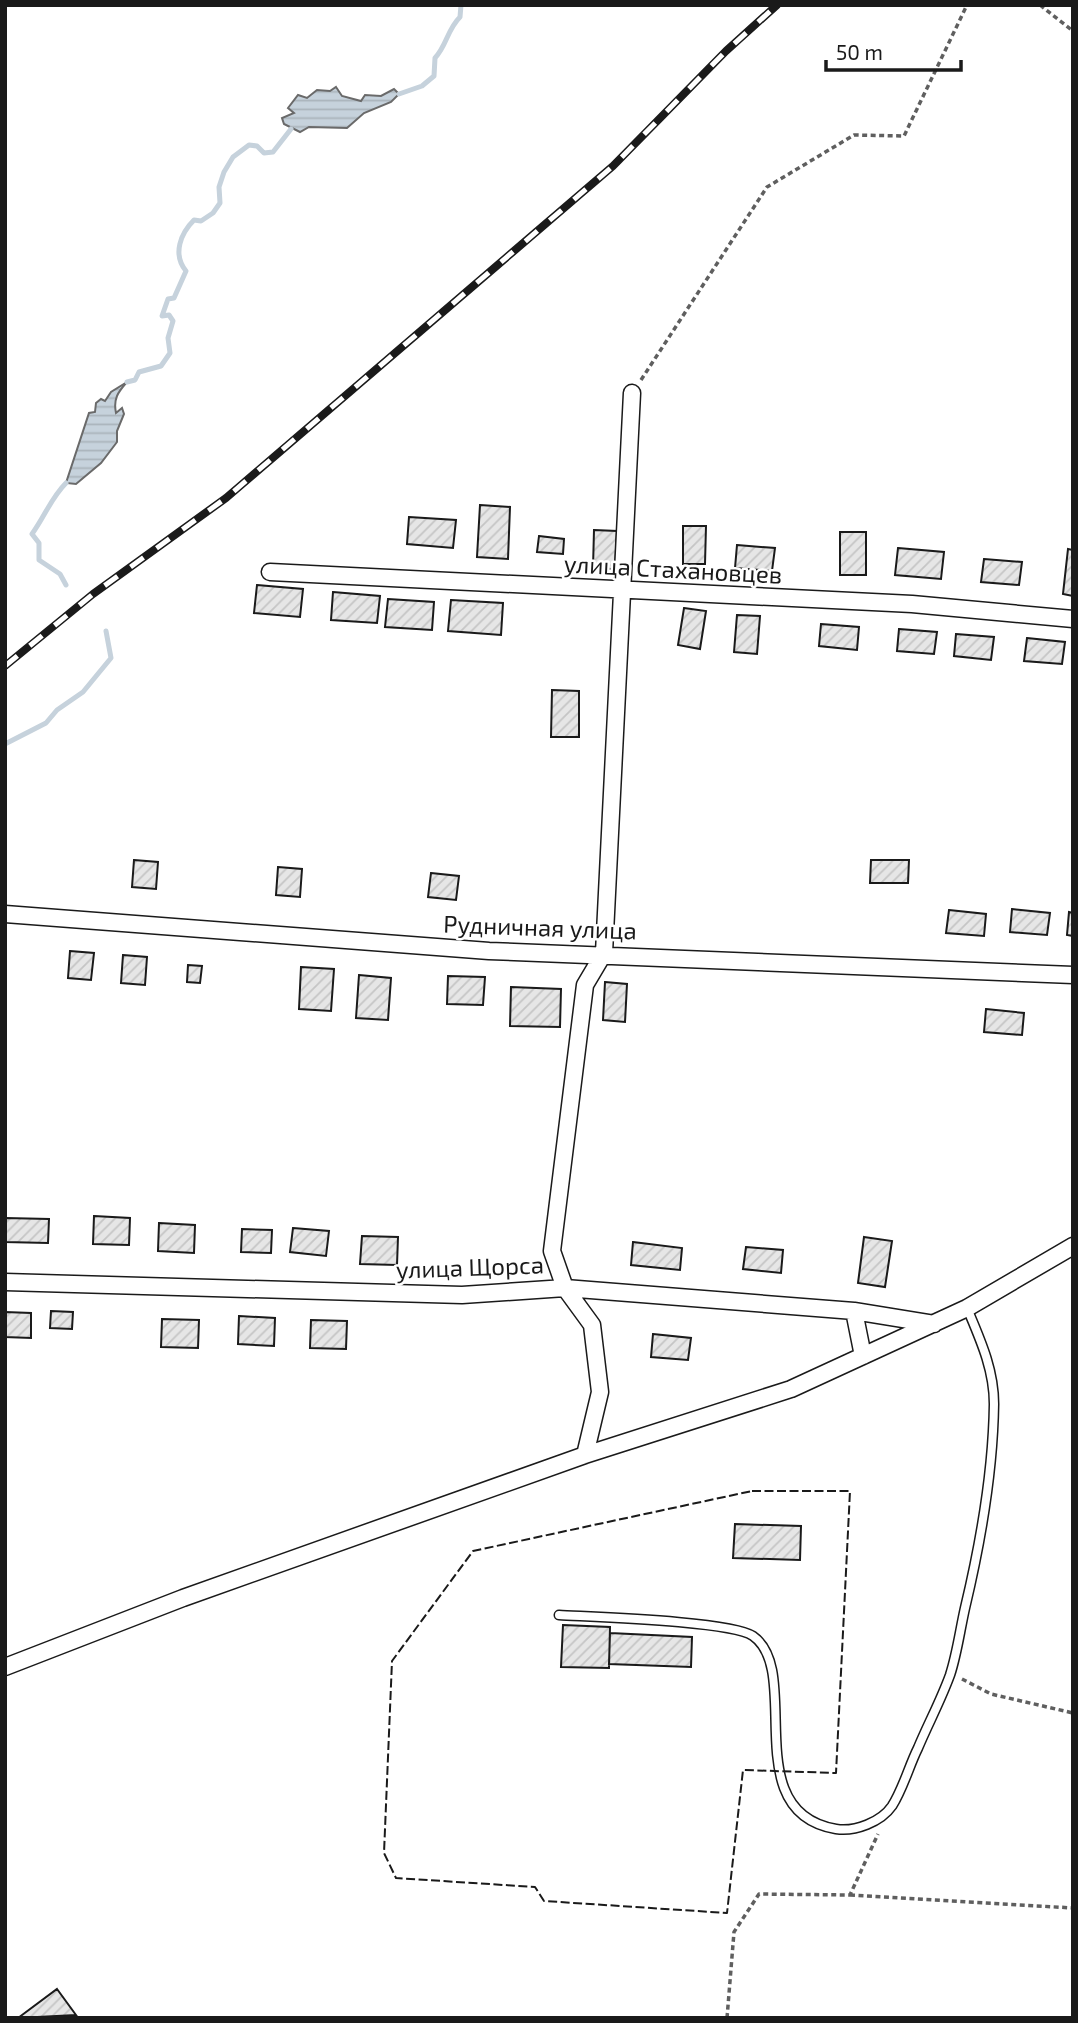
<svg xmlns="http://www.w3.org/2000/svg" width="1078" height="2023" font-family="'Exo 2',sans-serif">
	<defs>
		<pattern id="water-rules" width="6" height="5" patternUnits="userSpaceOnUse" patternTransform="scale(1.75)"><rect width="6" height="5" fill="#c6d2dc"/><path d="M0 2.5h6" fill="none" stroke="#aab4bc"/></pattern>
		<pattern id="building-hatch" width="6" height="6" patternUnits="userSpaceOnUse" patternTransform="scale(1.75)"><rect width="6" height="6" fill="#e6e6e6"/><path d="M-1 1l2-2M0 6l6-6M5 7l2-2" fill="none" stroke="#c5c5c5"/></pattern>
	</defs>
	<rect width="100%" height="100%" fill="#fff"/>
	<path fill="url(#water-rules)" stroke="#6a6a6a" stroke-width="2" d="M 336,87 L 342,96 L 361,101 L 365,95 L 381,96 L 394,89 L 399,94 L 391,102 L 364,113 L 347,128 L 309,127 L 300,132 L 284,124 L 282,118 L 294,113 L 288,108 L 298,95 L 307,98 L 317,90 L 330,91 Z
		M 127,382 C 118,392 113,399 116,413 L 122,408 L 124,414 L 117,431 L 117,442 L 101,463 L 76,484 L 66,483 L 89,413 L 95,412 L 96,403 L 101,399 L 105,401 L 111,392 Z"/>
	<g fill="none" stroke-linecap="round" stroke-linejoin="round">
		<path stroke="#c6d2dc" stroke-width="5" d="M 399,94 L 422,86 L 434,76 L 435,58 C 447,45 447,30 460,17 L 461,5
			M 127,382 L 135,380 L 139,372 L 161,366 L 170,353 L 168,338 L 173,321 L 169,315 L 162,316 L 168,299 L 174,298 L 186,271 C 172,254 181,233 194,220 L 201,221 L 213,213 L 220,203 L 219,187 L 224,172 L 233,157 L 249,145 L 257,146 L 264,153 L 273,152 L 291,129
			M 66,585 L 60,574 L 39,560 L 39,543 L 32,534 C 45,516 51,498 66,483
			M 5,744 L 46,723 L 57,710 L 83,692 L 111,658 L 106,631"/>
	</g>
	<path fill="url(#building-hatch)" stroke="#1a1a1a" stroke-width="2" d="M 480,505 L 510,507 L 508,559 L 477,557 Z
		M 409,517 L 456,520 L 453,548 L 407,544 Z
		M 683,526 L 706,526 L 705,564 L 683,564 Z
		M 594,530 L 617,531 L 615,569 L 593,568 Z
		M 840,532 L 866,532 L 866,575 L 840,575 Z
		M 539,536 L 564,539 L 563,554 L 537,552 Z
		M 737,545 L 775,548 L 772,571 L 735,568 Z
		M 898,548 L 944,552 L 941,579 L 895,575 Z
		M 1068,549 L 1073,550 L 1073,596 L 1063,594 Z
		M 984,559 L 1022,562 L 1019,585 L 981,582 Z
		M 257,585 L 303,589 L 300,617 L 254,613 Z
		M 333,592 L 380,596 L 377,623 L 331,620 Z
		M 388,599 L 434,602 L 432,630 L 385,627 Z
		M 451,600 L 503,603 L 501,635 L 448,631 Z
		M 684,608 L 706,611 L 700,649 L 678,645 Z
		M 737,615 L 760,616 L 757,654 L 734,652 Z
		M 821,624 L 859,627 L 857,650 L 819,646 Z
		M 899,629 L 937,632 L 934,654 L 897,651 Z
		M 956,634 L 994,637 L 991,660 L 954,656 Z
		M 1027,638 L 1065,642 L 1062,664 L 1024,661 Z
		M 552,690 L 579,691 L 579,737 L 551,737 Z
		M 134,860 L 158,862 L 156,889 L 132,887 Z
		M 871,860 L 909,860 L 908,883 L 870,883 Z
		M 278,867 L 302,869 L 300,897 L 276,895 Z
		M 431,873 L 459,876 L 456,900 L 428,897 Z
		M 1012,909 L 1050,913 L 1047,935 L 1010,932 Z
		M 949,910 L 986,914 L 984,936 L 946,933 Z
		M 1069,912 L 1073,913 L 1073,936 L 1067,935 Z
		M 70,951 L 94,953 L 91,980 L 68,978 Z
		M 123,955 L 147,957 L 145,985 L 121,983 Z
		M 188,965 L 202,966 L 200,983 L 187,982 Z
		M 301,967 L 334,969 L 331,1011 L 299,1009 Z
		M 359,975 L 391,978 L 388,1020 L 356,1018 Z
		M 448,976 L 485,977 L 483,1005 L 447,1004 Z
		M 605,982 L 627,984 L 625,1022 L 603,1020 Z
		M 511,987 L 561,989 L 560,1027 L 510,1026 Z
		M 986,1009 L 1024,1013 L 1022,1035 L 984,1032 Z
		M 94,1216 L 130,1218 L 129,1245 L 93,1244 Z
		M 5,1218 L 49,1219 L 48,1243 L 5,1242 Z
		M 159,1223 L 195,1225 L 194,1253 L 158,1251 Z
		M 293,1228 L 329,1231 L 326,1256 L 290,1252 Z
		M 242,1229 L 272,1230 L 271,1253 L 241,1252 Z
		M 362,1236 L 398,1237 L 397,1265 L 360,1264 Z
		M 864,1237 L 892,1241 L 885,1287 L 858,1283 Z
		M 633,1242 L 682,1248 L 680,1270 L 631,1265 Z
		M 746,1247 L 783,1250 L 781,1273 L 743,1269 Z
		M 51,1311 L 73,1312 L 72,1329 L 50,1328 Z
		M 5,1312 L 31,1313 L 31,1338 L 5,1337 Z
		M 239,1316 L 275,1318 L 274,1346 L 238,1344 Z
		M 162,1319 L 199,1320 L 198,1348 L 161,1347 Z
		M 311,1320 L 347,1321 L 346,1349 L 310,1348 Z
		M 653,1334 L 691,1338 L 688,1360 L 651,1357 Z
		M 735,1524 L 801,1526 L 800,1560 L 733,1558 Z
		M 563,1625 L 610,1627 L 609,1668 L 561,1667 Z
		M 610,1633 L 692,1637 L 691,1667 L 609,1664 Z
		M 57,1989 L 76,2015 L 18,2018 Z"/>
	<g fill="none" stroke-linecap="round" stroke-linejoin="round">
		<g stroke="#1a1a1a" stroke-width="11">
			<path id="service" d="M 559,1615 C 593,1617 731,1621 753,1636 C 804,1672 736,1812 836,1829 C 855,1832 881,1822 892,1806 C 903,1789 909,1766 918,1748 C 928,1724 941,1700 950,1675 C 957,1654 960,1630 965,1608 C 981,1541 993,1473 994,1404 C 994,1369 980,1339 967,1308"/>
		</g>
		<g stroke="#1a1a1a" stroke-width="19">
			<path id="minor" d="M 270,572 L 912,604 L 1073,619
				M 5,914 L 489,951 L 1073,975
				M 5,1282 L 462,1295 L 565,1288 L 854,1311 L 934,1324
				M 854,1311 L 863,1356
				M 585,1455 L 600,1392 L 592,1325 L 565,1288 L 552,1251 L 585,985 L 604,953 L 632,393
				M 5,1667 L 183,1598 L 585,1455 L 791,1389 L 967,1308 L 1073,1246"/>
		</g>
		<path stroke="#5f5f5f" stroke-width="3.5" stroke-dasharray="5 3.5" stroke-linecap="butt" d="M 1040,5 L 1073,31
			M 641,380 L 767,187 L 854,135 L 904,136 L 967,5
			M 962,1679 L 991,1694 L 1073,1713
			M 850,1895 L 1073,1908
			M 727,2018 L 734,1932 L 759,1894 L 850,1895 L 878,1834"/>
		<use href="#service" stroke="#fff" stroke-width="8"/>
		<use href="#minor" stroke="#fff" stroke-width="16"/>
		<g stroke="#1a1a1a" stroke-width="8">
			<path id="rail" d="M 5,666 L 93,594 L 226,498 L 613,166 L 726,51 L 777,5"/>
		</g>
		<use href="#rail" stroke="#fff" stroke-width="5" stroke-dasharray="16" stroke-linecap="butt"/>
		<path stroke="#1a1a1a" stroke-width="2" stroke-dasharray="9 3.5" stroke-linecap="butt" d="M 752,1491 L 850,1491 L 836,1773 L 743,1770 L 727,1913 L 544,1901 L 535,1887 L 396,1878 L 384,1853 L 392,1661 L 473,1551 Z"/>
	</g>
	<g text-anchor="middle" stroke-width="5" stroke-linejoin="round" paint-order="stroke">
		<g font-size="24" fill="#1a1a1a" stroke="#fff">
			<text transform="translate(673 570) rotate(3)" y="8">улица Стахановцев</text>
			<text transform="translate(540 928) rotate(2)" y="8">Рудничная улица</text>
			<text transform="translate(470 1268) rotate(-2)" y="8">улица Щорса</text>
		</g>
	</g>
	<rect width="1078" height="2023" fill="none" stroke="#1a1a1a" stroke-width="14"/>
	<path d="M826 60v10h135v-10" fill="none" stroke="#1a1a1a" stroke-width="3.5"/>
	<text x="836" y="60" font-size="21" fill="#1a1a1a" stroke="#ffffff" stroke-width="5" paint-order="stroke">50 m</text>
</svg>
